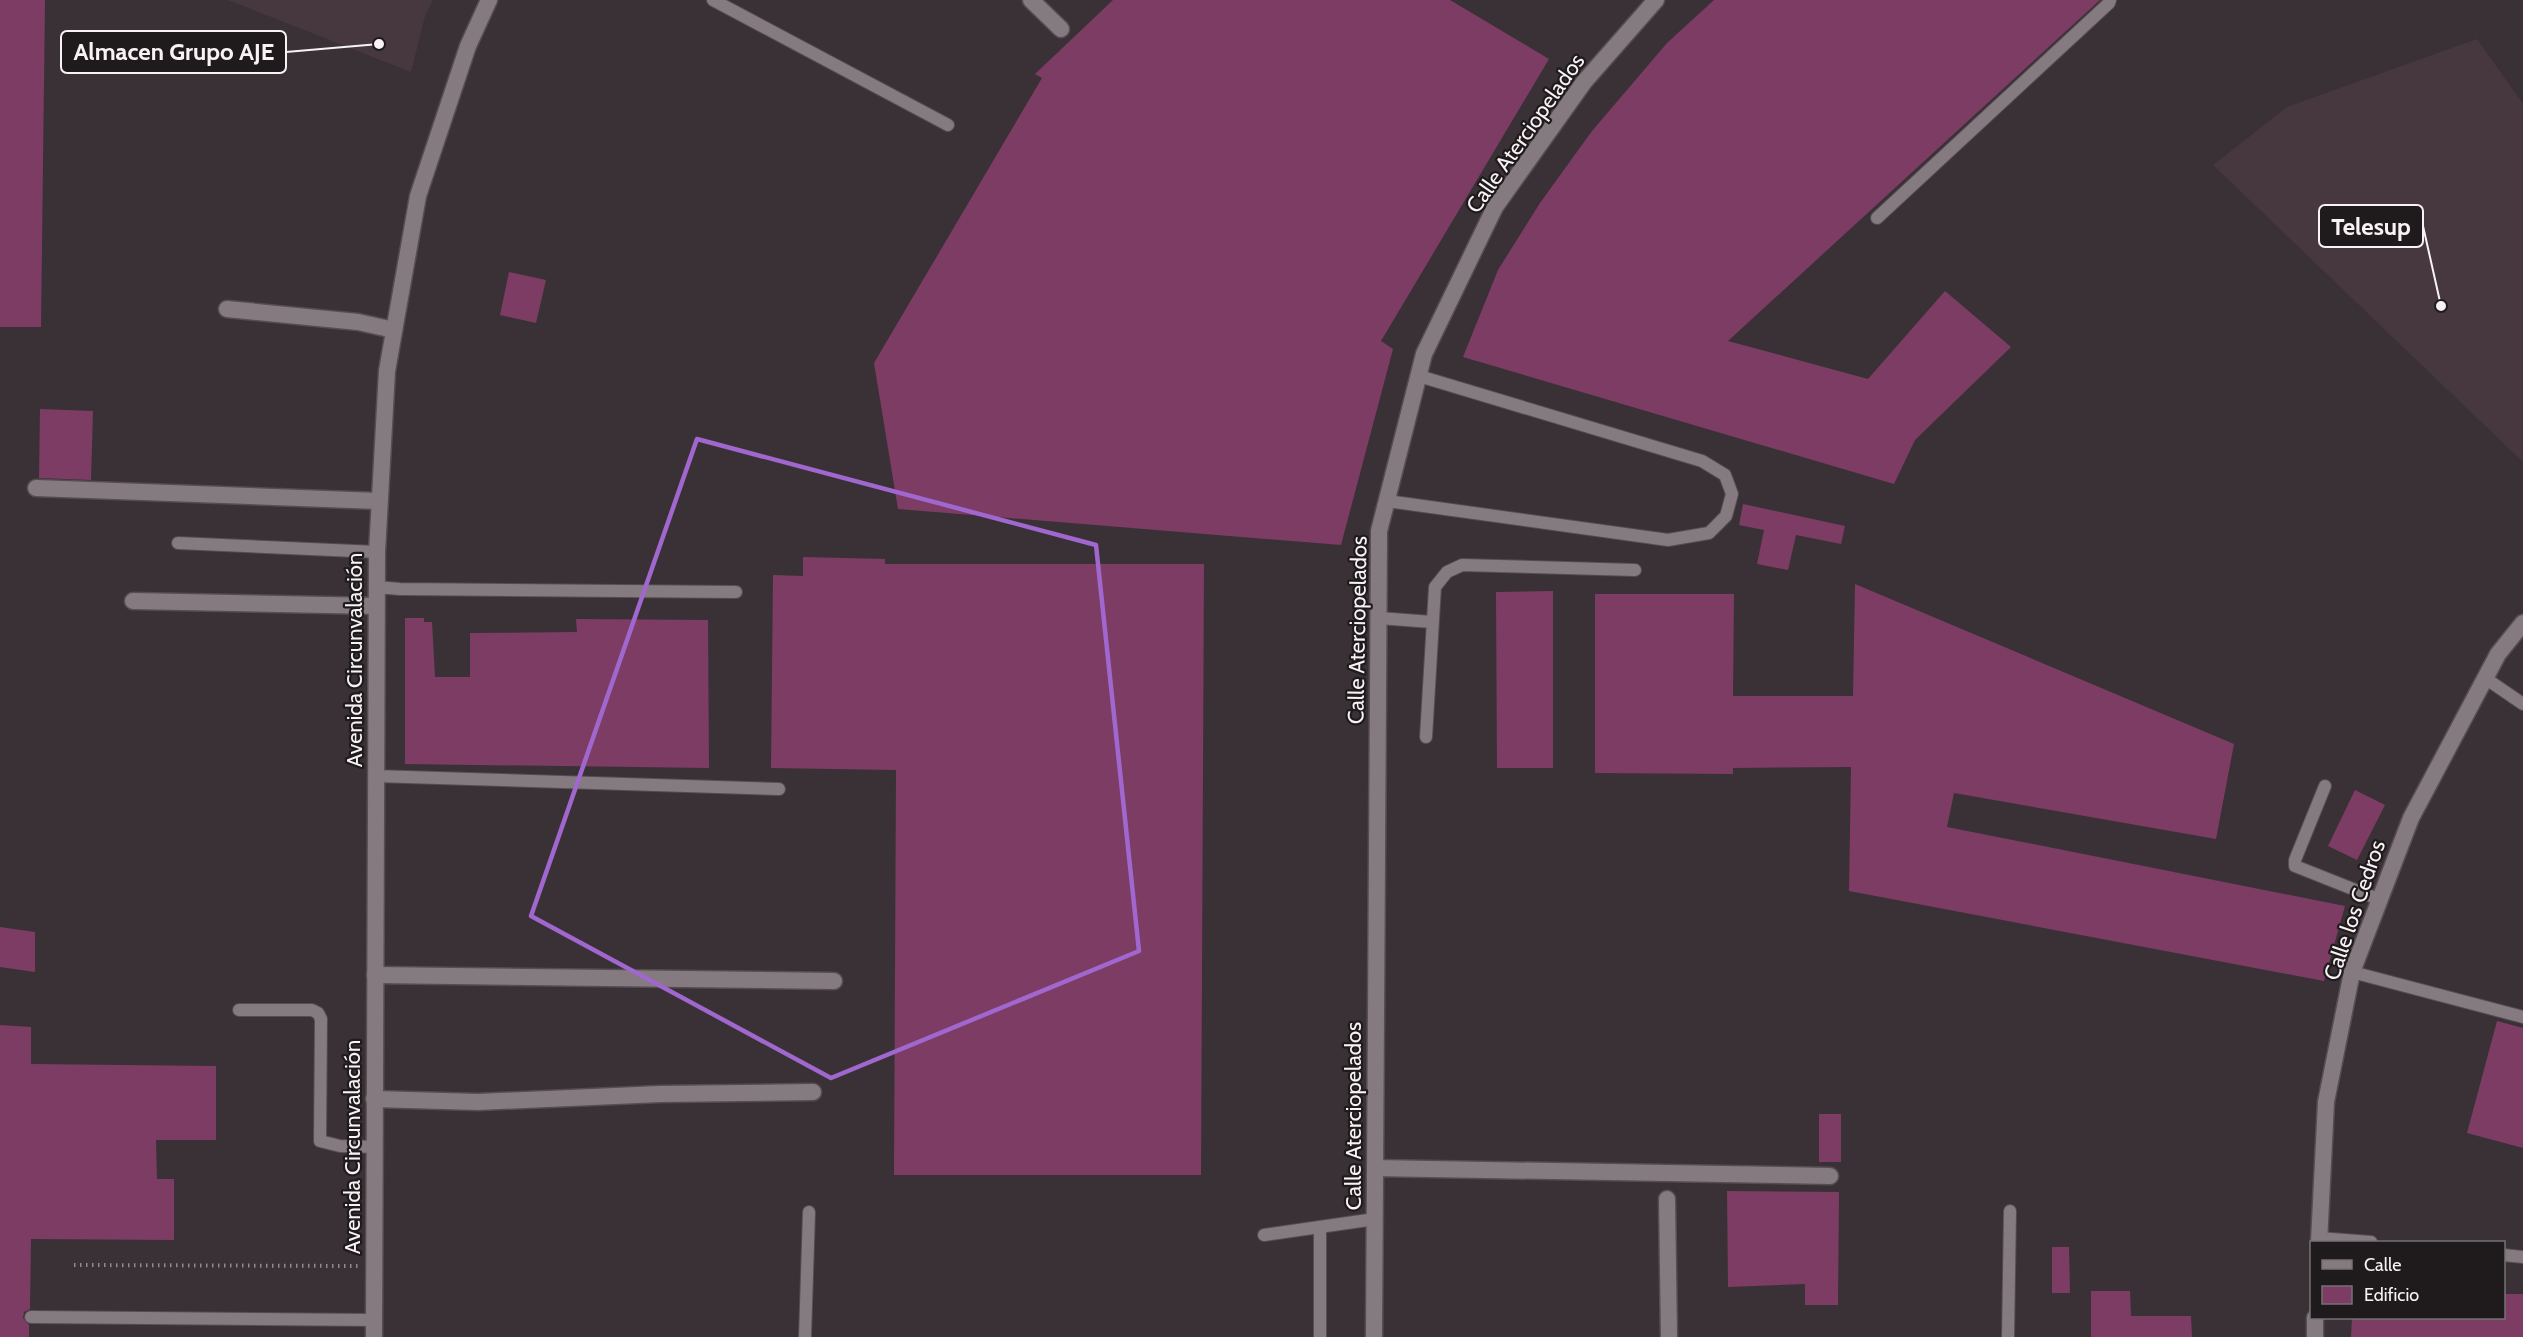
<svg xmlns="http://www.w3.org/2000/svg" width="2523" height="1337" font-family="Cabin,sans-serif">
	<rect width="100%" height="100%" fill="#3a3136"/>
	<path fill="#473840" d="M 228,0 L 433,0 L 425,16 L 411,72 Z
		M 2477,39 L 2523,104 L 2523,462 L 2213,165 L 2287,107 Z"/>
	<path fill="#7d3c64" d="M 0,0 L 45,0 L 41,327 L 0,327 Z
		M 1113,0 L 1450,0 L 1549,59 L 1381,341 L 1393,349 L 1341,545 L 898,509 L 874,363 L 1042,78 L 1035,74 Z
		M 1714,0 L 2100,0 L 1728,341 L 1868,379 L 1945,291 L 2011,347 L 1915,440 L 1894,484 L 1463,357 L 1498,270 L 1540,203 L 1592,131 L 1667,43 Z
		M 509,272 L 546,280 L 536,323 L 500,315 Z
		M 40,409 L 93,411 L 91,480 L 39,478 Z
		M 1743,504 L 1845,526 L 1841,544 L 1796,535 L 1788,570 L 1757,564 L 1764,530 L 1739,525 Z
		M 803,557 L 885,559 L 885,564 L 1204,564 L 1201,1175 L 894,1175 L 896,770 L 771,768 L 773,575 L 803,576 Z
		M 1855,584 L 2234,744 L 2216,839 L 1954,793 L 1947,827 L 2345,906 L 2324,981 L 1849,891 L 1851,767 L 1733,768 L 1733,774 L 1595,773 L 1595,594 L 1734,594 L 1733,696 L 1853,696 Z
		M 1553,591 L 1553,768 L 1497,768 L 1496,592 Z
		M 405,618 L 424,618 L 424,622 L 432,622 L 435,677 L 470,677 L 470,633 L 577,632 L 576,619 L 708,620 L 709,768 L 405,764 Z
		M 2355,790 L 2385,805 L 2357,860 L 2328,846 Z
		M 0,927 L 35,932 L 35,972 L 0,967 Z
		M 2497,1021 L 2523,1028 L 2523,1148 L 2467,1133 Z
		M 0,1025 L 31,1027 L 31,1064 L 216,1066 L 216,1140 L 156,1140 L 157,1179 L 174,1179 L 174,1240 L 31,1239 L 30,1309 L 24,1312 L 23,1318 L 29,1325 L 29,1337 L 0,1337 Z
		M 1819,1114 L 1841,1114 L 1841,1162 L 1819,1162 Z
		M 1727,1191 L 1839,1192 L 1838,1305 L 1805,1305 L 1805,1284 L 1728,1287 Z
		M 2052,1247 L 2069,1247 L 2070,1293 L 2052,1293 Z
		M 2091,1291 L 2130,1291 L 2131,1316 L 2191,1316 L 2192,1337 L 2091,1337 Z
		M 2504,1294 L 2523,1294 L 2523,1337 L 2351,1337 L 2352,1317 L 2504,1317 Z"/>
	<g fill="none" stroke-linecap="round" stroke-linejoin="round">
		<g stroke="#554d52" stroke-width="14">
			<path id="service" d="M 713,0 L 948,125
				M 1877,218 L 2109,3 L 2110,0
				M 1387,501 L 1668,540 L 1709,533 L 1726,516 L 1732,494 L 1725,475 L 1702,461 L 1419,376
				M 178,543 L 377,552
				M 376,587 L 400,589 L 736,592
				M 1379,618 L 1432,622
				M 2485,678 L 2523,704
				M 1426,737 L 1435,587 L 1447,572 L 1462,565 L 1635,570
				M 375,776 L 779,789
				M 2325,786 L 2295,860 L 2295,866 L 2378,899
				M 2352,972 L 2523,1017
				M 239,1010 L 312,1010 L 318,1013 L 321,1019 L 320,1141 L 340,1146 L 375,1147
				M 1320,1227 L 1320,1337
				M 1264,1235 L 1375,1219
				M 2319,1238 L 2371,1242
				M 2504,1255 L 2523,1257
				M 31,1317 L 374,1320
				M 805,1337 L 809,1212
				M 2008,1337 L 2010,1211"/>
		</g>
		<g stroke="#554d52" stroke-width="19">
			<path id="minor" d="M 1031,0 L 1061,29
				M 227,309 L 358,322 L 394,330
				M 36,488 L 378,501
				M 133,601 L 376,606
				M 375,975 L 834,981
				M 374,1099 L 478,1102 L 660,1094 L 813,1092
				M 1375,1168 L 1830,1176
				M 1667,1199 L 1669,1337
				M 2319,1242 L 2326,1102 L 2352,972 L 2411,818 L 2498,654 L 2523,623
				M 1374,1337 L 1379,531 L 1424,354 L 1495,207 L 1584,82 L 1656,0
				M 2315,1337 L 2315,1318"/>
		</g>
		<g stroke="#554d52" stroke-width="19">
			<path id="tertiary" d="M 374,1337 L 377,552 L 387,371 L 418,196 L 468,46 L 489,0"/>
		</g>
		<path stroke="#90898d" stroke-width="4" stroke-dasharray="1.5 4.5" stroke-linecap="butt" d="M 74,1265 L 358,1266"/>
		<use href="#service" stroke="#857a80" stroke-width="12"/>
		<use href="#minor" stroke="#857a80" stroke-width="16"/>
		<use href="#tertiary" stroke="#857a80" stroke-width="16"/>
	</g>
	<path fill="none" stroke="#a067cf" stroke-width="4.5" stroke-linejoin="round" d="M 697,439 L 1096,545 L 1139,951 L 831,1078 L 531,916 Z"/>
	<g text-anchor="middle" stroke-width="4.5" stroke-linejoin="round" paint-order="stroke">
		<g font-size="22" fill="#f8f2f5" stroke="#1f1b1d">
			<text transform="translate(1525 133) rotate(-55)" y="8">Calle Aterciopelados</text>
			<text transform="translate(1357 630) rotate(-89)" y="8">Calle Aterciopelados</text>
			<text transform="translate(354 660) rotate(-90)" y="8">Avenida Circunvalación</text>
			<text transform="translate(2354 910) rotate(-71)" y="8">Calle los Cedros</text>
			<text transform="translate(1353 1116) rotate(-90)" y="8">Calle Aterciopelados</text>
			<text transform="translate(352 1147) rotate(-90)" y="8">Avenida Circunvalación</text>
		</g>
	</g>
	<path fill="none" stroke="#f8f2f5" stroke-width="2" d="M379 44L286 52M2441 306L2423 226"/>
	<g fill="#f8f2f5" stroke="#1f1b1d" stroke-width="2">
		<circle cx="379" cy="44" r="6"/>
		<circle cx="2441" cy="306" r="6"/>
	</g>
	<g fill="#1f1b1d" stroke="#f8f2f5" stroke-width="2">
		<rect x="61" y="31" width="225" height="42" rx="6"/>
		<rect x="2319" y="205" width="104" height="42" rx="6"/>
	</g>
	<g font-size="24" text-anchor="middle" font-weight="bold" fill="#f8f2f5">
		<text x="174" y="60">Almacen Grupo AJE</text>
		<text x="2371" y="235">Telesup</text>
	</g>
	<rect x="2310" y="1241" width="195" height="78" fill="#1f1b1d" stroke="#767173" stroke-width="1.5"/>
	<rect x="2322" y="1260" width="30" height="9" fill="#857a80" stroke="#767173" stroke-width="1.5"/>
	<text x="2364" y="1271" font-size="18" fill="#f8f2f5">Calle</text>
	<rect x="2322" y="1286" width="30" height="18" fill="#7d3c64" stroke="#767173" stroke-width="1.5"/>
	<text x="2364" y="1301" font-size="18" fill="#f8f2f5">Edificio</text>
</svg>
